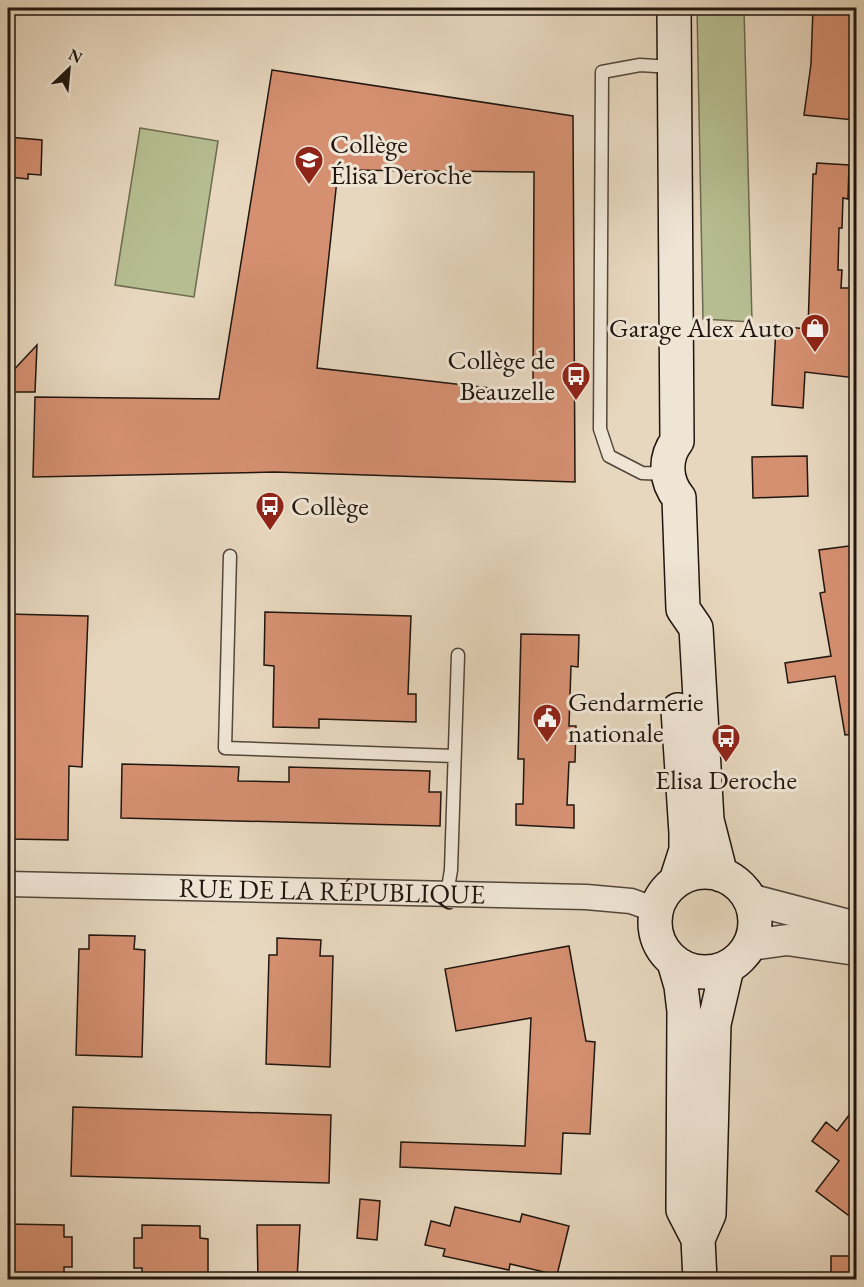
<svg xmlns="http://www.w3.org/2000/svg" width="864" height="1287" font-family="'EB Garamond',serif">
	<rect width="100%" height="100%" fill="#e7d7be"/>
	<filter id="stains"><feTurbulence type="fractalNoise" baseFrequency=".00333" numOctaves="4"/><feColorMatrix values="0 0 0 0 .2 0 0 0 0 .09 0 0 0 0 .02 0 0 0 .5 -.17"/></filter>
	<radialGradient id="worn" r=".72"><stop offset=".6" stop-color="#630" stop-opacity="0"/><stop offset="1" stop-color="#630" stop-opacity=".3"/></radialGradient>
	<path fill="#b6be91" stroke="#6c6a50" stroke-width="1.5" d="M 697,8 L 744,8 L 752,322 L 703,319 Z
		M 140,128 L 218,141 L 194,297 L 115,285 Z"/>
	<path fill="#d59071" stroke="#21160f" stroke-width="1.5" fill-rule="evenodd" d="M 813,8 L 856,8 L 856,92 L 854,120 L 804,115 L 811,64 Z
		M 272,70 L 573,116 L 575,482 L 275,472 L 33,477 L 35,397 L 219,399 ZM 338,170 L 534,172 L 533,393 L 317,368 Z
		M 8,137 L 42,140 L 41,175 L 28,174 L 28,179 L 8,177 Z
		M 817,163 L 849,165 L 848,199 L 843,198 L 842,228 L 839,228 L 838,270 L 842,270 L 841,288 L 856,288 L 856,378 L 805,372 L 803,408 L 772,405 L 776,326 L 808,329 L 813,174 L 816,174 Z
		M 37,345 L 35,392 L 8,392 L 8,376 Z
		M 807,456 L 808,496 L 753,498 L 752,457 Z
		M 856,545 L 856,734 L 845,735 L 835,676 L 788,683 L 785,663 L 831,656 L 820,593 L 825,592 L 819,550 Z
		M 265,612 L 411,616 L 408,694 L 416,694 L 416,722 L 319,719 L 319,728 L 273,727 L 274,666 L 264,665 Z
		M 8,614 L 88,616 L 82,767 L 69,766 L 68,840 L 8,839 Z
		M 521,634 L 579,635 L 578,667 L 571,666 L 569,726 L 576,726 L 575,762 L 569,762 L 567,805 L 574,805 L 574,828 L 516,825 L 516,804 L 523,804 L 524,759 L 518,759 Z
		M 122,764 L 239,767 L 238,781 L 289,782 L 289,767 L 430,771 L 429,792 L 441,792 L 440,826 L 121,818 Z
		M 89,935 L 135,936 L 134,949 L 145,950 L 142,1057 L 76,1055 L 79,949 L 89,949 Z
		M 277,938 L 321,940 L 320,956 L 333,956 L 330,1067 L 266,1064 L 269,955 L 277,955 Z
		M 569,946 L 586,1041 L 595,1042 L 590,1134 L 563,1133 L 561,1174 L 400,1167 L 401,1142 L 525,1146 L 531,1018 L 456,1031 L 445,969 Z
		M 856,1106 L 856,1221 L 816,1191 L 839,1161 L 812,1141 L 826,1122 L 837,1131 Z
		M 73,1107 L 331,1115 L 329,1183 L 71,1176 Z
		M 360,1199 L 380,1201 L 377,1240 L 357,1238 Z
		M 455,1207 L 520,1222 L 522,1214 L 569,1226 L 557,1275 L 510,1264 L 509,1270 L 443,1256 L 445,1249 L 425,1245 L 431,1221 L 450,1226 Z
		M 8,1224 L 64,1225 L 64,1237 L 72,1237 L 72,1267 L 64,1267 L 64,1280 L 8,1280 Z
		M 142,1225 L 200,1226 L 200,1238 L 208,1239 L 208,1280 L 142,1280 L 142,1268 L 134,1268 L 134,1238 L 142,1238 Z
		M 257,1225 L 300,1225 L 297,1280 L 258,1280 Z
		M 831,1256 L 856,1256 L 856,1280 L 831,1280 Z"/>
	<g fill="none" stroke-linecap="round" stroke-linejoin="round">
		<g stroke="#52463b" stroke-width="15">
			<path id="service" d="M 667,474 L 642,473 L 609,456 L 600,429 L 602,72 L 640,65 L 672,67
				M 230,556 L 225,748 L 454,756
				M 447,894 L 451,870 L 458,655"/>
		</g>
		<g stroke="#52463b" stroke-width="27">
			<g id="minor">
				<path id="s1" d="M 8,884 L 586,897 L 631,901 L 656,910"/>
			</g>
		</g>
		<g stroke="#52463b" stroke-width="33">
			<path id="tertiary" d="M 749,899 L 856,927
				M 750,945 L 787,940 L 856,950"/>
		</g>
		<g stroke="#21160f" stroke-width="36">
			<path id="secondary" d="M 674,8 L 677,441 C 664,458 665,481 679,498 L 683,609 L 696,628 L 707,820 L 721,875
				M655 922a50 50 0 1 1 100 0a50 50 0 1 1-100 0Z
				M 676,881 L 686,850 L 686,833 L 678,710
				M 674,962 L 681,986 L 684,1011 L 683,1210 L 698,1239
				M 700,1280 L 698,1239 L 709,1214 L 714,1024 L 727,968"/>
		</g>
		<use href="#service" stroke="#efe5d5" stroke-width="12"/>
		<use href="#minor" stroke="#efe5d5" stroke-width="24"/>
		<use href="#tertiary" stroke="#efe5d5" stroke-width="30"/>
		<use href="#secondary" stroke="#efe5d5" stroke-width="33"/>
	</g>
	<defs>
		<g id="school-pin" transform="scale(1.5)"><path d="M0 17L-7.5 6A9.5 9.5 0 1 1 7.5 6Z" fill="#8f2418" stroke="#efe5d5"/><path d="M0-5L7-2L0 1L-7-2ZM-4 1L0 2.5L4 1V4Q0 6-4 4Z" fill="#fff"/></g>
		<g id="shop-pin" transform="scale(1.5)"><path d="M0 17L-7.5 6A9.5 9.5 0 1 1 7.5 6Z" fill="#8f2418" stroke="#efe5d5"/><path d="M-5-2.5h2.3a2.7 3.5 0 0 1 5.4 0H5L5.5 6h-11ZM-1.5-2.5h3a1.5 2.3 0 0 0-3 0Z" fill="#fff"/></g>
		<g id="bus-pin" transform="scale(1.5)"><path d="M0 17L-7.5 6A9.5 9.5 0 1 1 7.5 6Z" fill="#8f2418" stroke="#efe5d5"/><path d="M-5-6H5V4H4V6H2V4H-2V6H-4V4H-5ZM-3.5-4V0h7V-4ZM-3.5 1.2v1.5H-2V1.2ZM2 1.2v1.5H3.5V1.2Z" fill="#fff"/></g>
		<g id="civic-pin" transform="scale(1.5)"><path d="M0 17L-7.5 6A9.5 9.5 0 1 1 7.5 6Z" fill="#8f2418" stroke="#efe5d5"/><path d="M-.6-6.5H3V-4.5H.6V-3L4-1V1h2V6H-6V1h2V-1L-.6-3ZM-1.2 2.5V6h2.4V2.5Z" fill="#fff"/></g>
	</defs>
	<g fill-rule="evenodd">
		<use href="#school-pin" x="309" y="160"/>
		<use href="#shop-pin" x="815" y="328"/>
		<use href="#bus-pin" x="576" y="376"/>
		<use href="#bus-pin" x="270" y="506"/>
		<use href="#civic-pin" x="547" y="718"/>
		<use href="#bus-pin" x="726" y="738"/>
	</g>
	<g text-anchor="middle" stroke-width="6" stroke-linejoin="round" paint-order="stroke">
		<g font-size="27" fill="#21160f" stroke="#efe5d5" text-anchor="start">
			<text x="330" y="153">Collège<tspan x="330" dy="31">Élisa Deroche</tspan></text>
			<text x="794" y="337" text-anchor="end">Garage Alex Auto</text>
			<text x="555" y="369" text-anchor="end">Collège de<tspan x="555" dy="31">Beauzelle</tspan></text>
			<text x="291" y="515">Collège</text>
			<text x="568" y="711">Gendarmerie<tspan x="568" dy="31">nationale</tspan></text>
			<text x="726" y="789" text-anchor="middle">Elisa Deroche</text>
		</g>
		<g font-size="27" fill="#21160f" stroke="#efe5d5">
			<text dy="9" stroke="none"><textPath href="#s1" startOffset="324">RUE DE LA RÉPUBLIQUE</textPath></text>
		</g>
	</g>
	<rect width="864" height="1287" fill="none" stroke="#e7d7be" stroke-width="30"/>
	<rect x="9" y="9" width="846" height="1269" fill="none" stroke="#21160f" stroke-width="3"/>
	<rect x="15" y="15" width="834" height="1257" fill="none" stroke="#21160f" stroke-width="1.5"/>
	<g transform="translate(69 69) rotate(26)" stroke="#efe5d5" stroke-width="4.5" paint-order="stroke">
	<path d="M0-4.5L10 22L0 15L-10 22Z" fill="#21160f"/>
	<text y="-9" font-size="16" font-weight="bold" text-anchor="middle" fill="#21160f">N</text>
	</g>
	<rect width="100%" height="100%" filter="url(#stains)"/>
	<rect width="100%" height="100%" fill="url(#worn)"/>
</svg>
